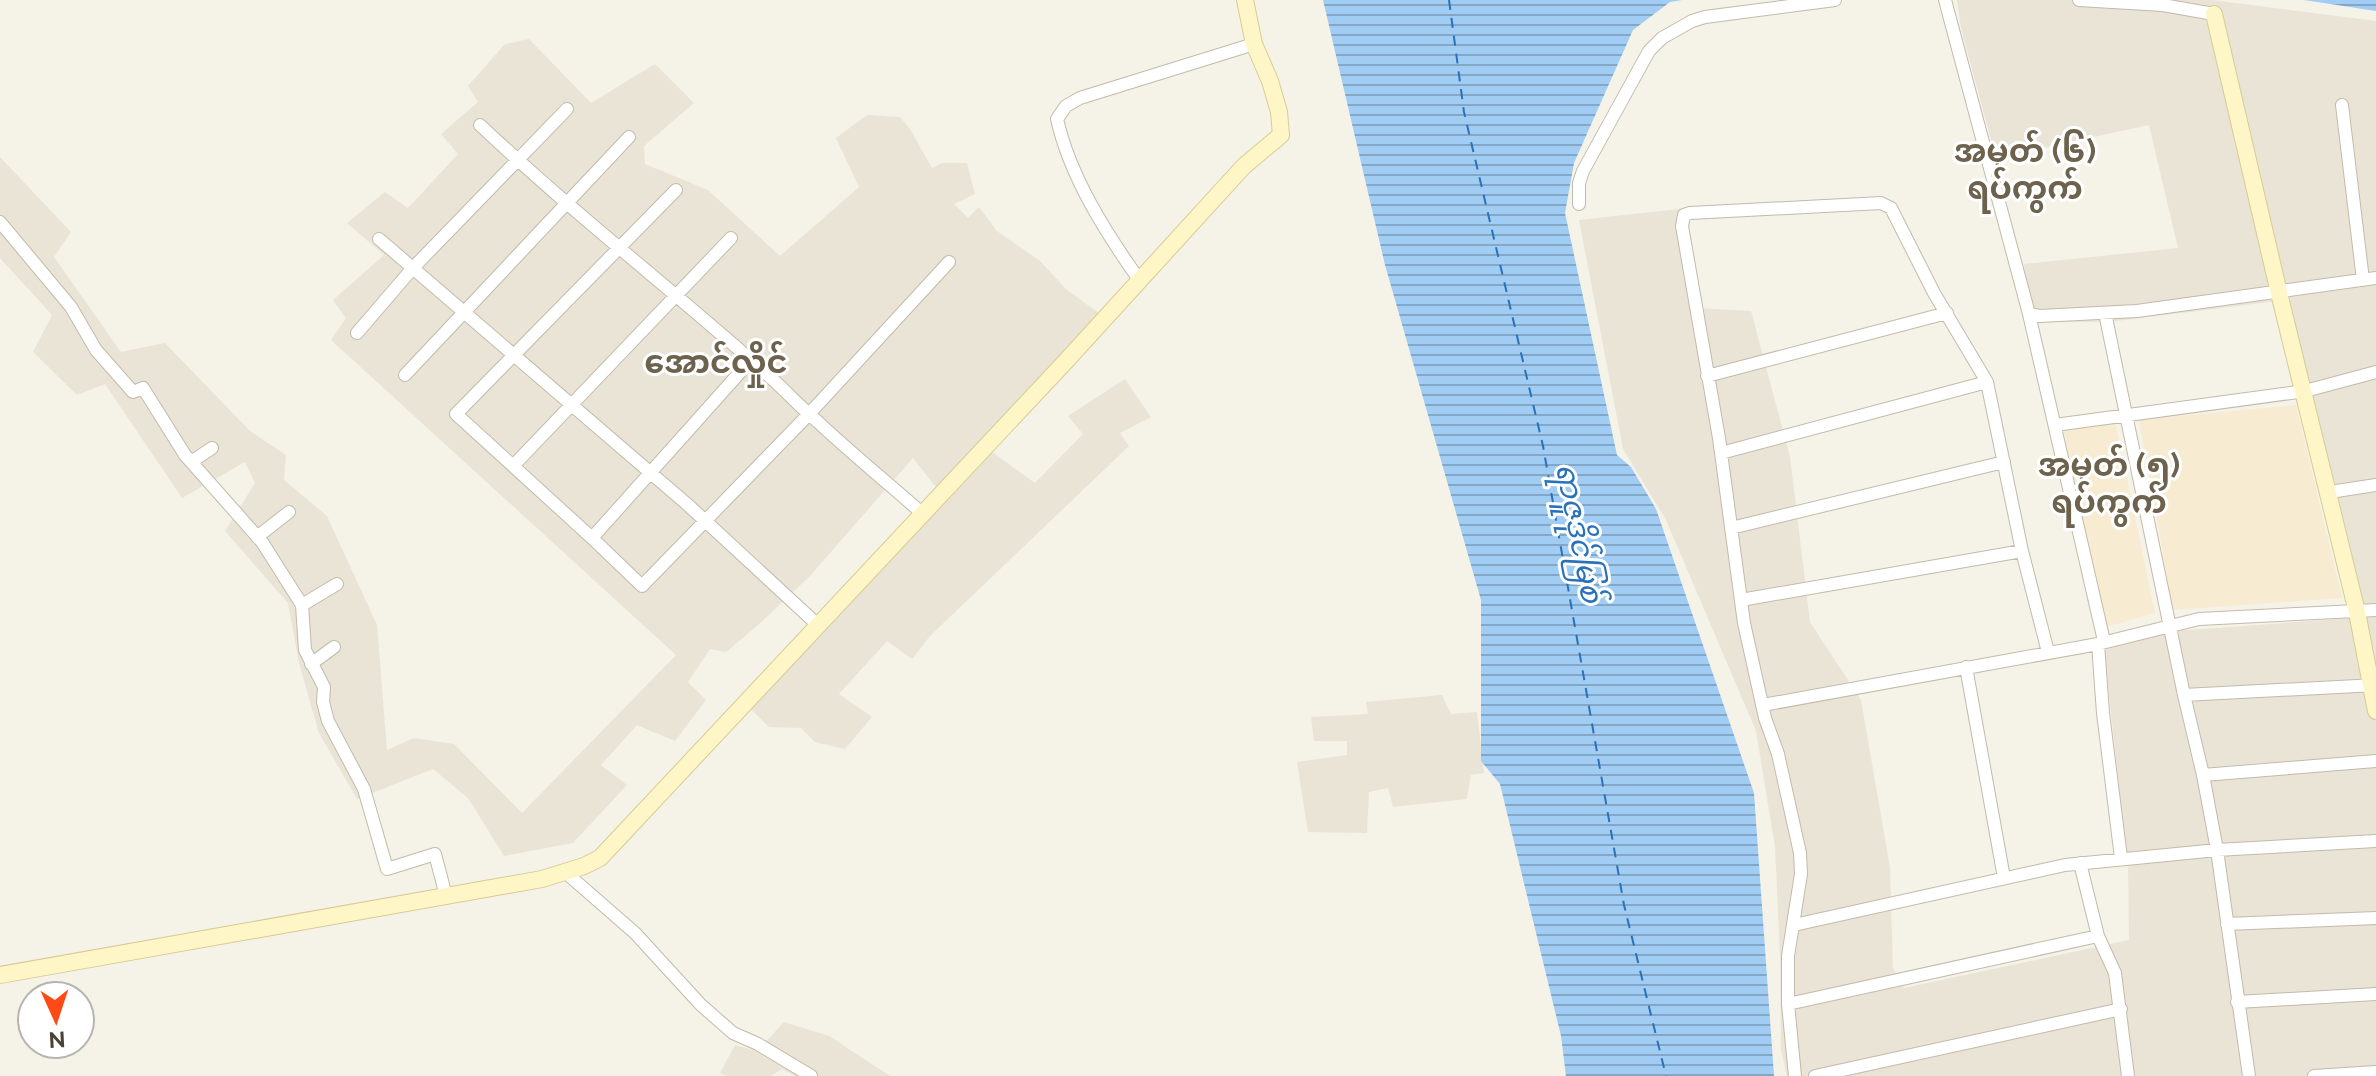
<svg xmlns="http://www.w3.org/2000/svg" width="2376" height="1076" font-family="Raleway,'Noto Sans Myanmar',sans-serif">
	<defs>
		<pattern id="water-rules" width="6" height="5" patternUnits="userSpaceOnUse" patternTransform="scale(2)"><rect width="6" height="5" fill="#a1ccf4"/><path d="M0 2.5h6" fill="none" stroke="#85a7c6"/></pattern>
	</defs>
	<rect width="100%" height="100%" fill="#f5f2e8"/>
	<path fill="#e9e4d6" d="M 1957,0 L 2212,0 L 2376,21 L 2376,1076 L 1787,1076 L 1781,1050 L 1780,956 L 1775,847 L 1756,731 L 1666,520 L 1623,449 L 1579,220 L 1679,209 L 1696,308 L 1751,311 L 1790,457 L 1810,622 L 1861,700 L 1890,868 L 1893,968 L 1904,988 L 2129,940 L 2128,867 L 2104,650 L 2173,631 L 2367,617 L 2335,485 L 2286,300 L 2108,322 L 2033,322 L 2024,264 L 2178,248 L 2149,125 L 1996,158 L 1961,28 Z
		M 529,39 L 591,103 L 655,64 L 694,103 L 644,146 L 645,164 L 708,190 L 780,256 L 859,187 L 836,138 L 867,115 L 900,117 L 910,129 L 932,168 L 942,163 L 967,163 L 975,194 L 954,204 L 968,218 L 979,207 L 997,231 L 1040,261 L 1067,290 L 1100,314 L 1093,344 L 941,494 L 913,458 L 810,576 L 757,626 L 726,652 L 710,649 L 688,682 L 706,700 L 675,741 L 637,725 L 601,765 L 627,785 L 573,843 L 504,856 L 468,798 L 433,769 L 357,799 L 319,733 L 299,663 L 288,603 L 225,531 L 255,483 L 245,462 L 182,498 L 105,384 L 77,395 L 33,352 L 52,315 L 0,258 L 0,157 L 71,232 L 54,257 L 121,352 L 165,343 L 250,431 L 286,455 L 284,480 L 327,516 L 377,625 L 387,750 L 414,738 L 454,744 L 522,813 L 676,655 L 331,340 L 346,318 L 333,300 L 384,255 L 347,223 L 385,192 L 408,208 L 458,154 L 441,134 L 478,102 L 468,86 L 505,44 Z
		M 1125,379 L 1151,417 L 1120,433 L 1129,446 L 930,636 L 912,659 L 887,641 L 839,694 L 872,717 L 845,749 L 815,742 L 801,728 L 769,727 L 750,708 L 925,524 L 988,449 L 1035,483 L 1083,434 L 1068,416 Z
		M 1442,695 L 1451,714 L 1477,712 L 1484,773 L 1471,775 L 1467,799 L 1393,807 L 1388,788 L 1369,792 L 1367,833 L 1308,832 L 1297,762 L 1347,755 L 1347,741 L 1314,741 L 1311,717 L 1368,714 L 1366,702 Z
		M 784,1022 L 829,1036 L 890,1076 L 795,1076 L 782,1069 L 771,1076 L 727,1076 L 720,1073 L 735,1045 L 757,1051 Z"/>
	<path fill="#f7ebd2" d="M 2296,405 L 2342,598 L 2173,610 L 2139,420 Z
		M 2115,422 L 2155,613 L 2102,628 L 2064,431 Z"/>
	<path fill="url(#water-rules)" d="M 1323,0 L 1682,0 L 1670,2 L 1633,30 L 1574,163 L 1565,213 L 1617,455 L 1631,467 L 1656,509 L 1754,793 L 1774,1076 L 1566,1076 L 1561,1036 L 1500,784 L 1481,761 L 1481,600 L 1385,265 Z
		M 2304,0 L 2376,0 L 2376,11 Z"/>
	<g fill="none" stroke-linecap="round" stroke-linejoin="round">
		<path stroke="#2972bb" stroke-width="2" stroke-dasharray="10 8" stroke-linecap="butt" d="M 1449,0 L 1464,112 L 1543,446 L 1624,905 L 1666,1076"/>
		<g stroke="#c1bbaa" stroke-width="14">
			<path id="street" d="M 1945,0 L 2029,314 L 2104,641
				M 2079,0 L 2163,5 L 2214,14
				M 2342,105 L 2363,280
				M 480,125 C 573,213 674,291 769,376 C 786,391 801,408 818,422 C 852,454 888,483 923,514
				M 676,190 L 456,414 L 592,538 L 751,360
				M 1579,204 L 1579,183 L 1583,171 L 1649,51 L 1662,38 L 1692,21 L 1705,17 L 1835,0
				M 0,222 L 71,307 L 96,350 L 133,392 L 143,388 L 185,455 L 262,542 L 302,605 L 305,650 L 324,687 L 323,702 L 328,721 L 364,789 L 387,869 L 435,854 L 446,896
				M 379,239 L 688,505 L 819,626
				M 1140,281 C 1106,233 1070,177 1057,119 L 1066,106 L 1080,98 L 1254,44
				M 2105,313 L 2184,695 L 2203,775 L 2217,850 L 2249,1076
				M 2029,314 L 2040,316 L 2137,311 L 2376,278
				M 357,333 L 412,269 L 567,109
				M 405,375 L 629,137
				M 1707,376 L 1947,313
				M 2055,425 L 2305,391 L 2376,372
				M 1721,453 L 1987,382
				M 191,462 L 212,448
				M 513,466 L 731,238
				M 2330,492 L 2376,485
				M 1731,528 L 2004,462
				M 257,537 L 289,512
				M 592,538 L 642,586 L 809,414 L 949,262
				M 1741,600 L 2022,551
				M 302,605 L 337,584
				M 2098,644 L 2103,713 L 2121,858
				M 311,664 L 334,647
				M 1966,667 L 2004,878
				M 2184,695 L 2376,685
				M 1763,705 L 2098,644 L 2199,619 L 2376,610
				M 2203,775 L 2376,761
				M 2080,863 L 2098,936 L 2115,973 L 2128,1076
				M 565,872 L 635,933 L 701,1005 L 733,1033 L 758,1044 L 811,1076
				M 2227,924 L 2376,918
				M 1794,925 L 2065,865 L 2217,850 L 2376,841
				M 2237,1002 L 2376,994
				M 1788,1004 L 2098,936
				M 1795,1076 L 1788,1004 L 1788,956 L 1801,874 L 1800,853 L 1778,754 L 1765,718 L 1744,623 L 1719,438 L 1682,226 L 1684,215 L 1690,213 L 1881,203 L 1891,208 L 1934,293 L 1987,382 L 2022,551 L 2048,652
				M 1815,1076 L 2121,1009
				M 2314,1076 L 2376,1072"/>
		</g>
		<g stroke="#d7cb95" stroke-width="18">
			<path id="secondary" d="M 2214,14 L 2279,293 L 2357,612 L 2376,711
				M 0,975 L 542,879 L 584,866 L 600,858 L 1066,361 L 1244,166 L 1281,135 L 1279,112 L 1270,81 L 1254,44 L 1245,0"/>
		</g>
		<use href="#street" stroke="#fff" stroke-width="12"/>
		<use href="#secondary" stroke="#fff6c8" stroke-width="16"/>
	</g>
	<g text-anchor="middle" stroke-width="6" stroke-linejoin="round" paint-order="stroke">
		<g font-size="30" font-style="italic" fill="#2972bb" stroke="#fff">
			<text transform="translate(1579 533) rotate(79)" y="10">ရာဇူဒိုင်မြစ်</text>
		</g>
		<g font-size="32" font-weight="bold" fill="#6c624d" stroke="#fff">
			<text x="2025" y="162">အမှတ် (၆)<tspan x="2025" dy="37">ရပ်ကွက်</tspan></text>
			<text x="716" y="373">အောင်လှိုင်</text>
			<text x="2109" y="476">အမှတ် (၅)<tspan x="2109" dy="37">ရပ်ကွက်</tspan></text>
		</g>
	</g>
	<g transform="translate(56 1020) rotate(177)"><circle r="38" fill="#ffffff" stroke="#b6b4af" stroke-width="2"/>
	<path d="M0-6L14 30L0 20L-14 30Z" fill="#ff4a15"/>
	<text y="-12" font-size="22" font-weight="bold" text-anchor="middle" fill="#494336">N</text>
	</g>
</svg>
